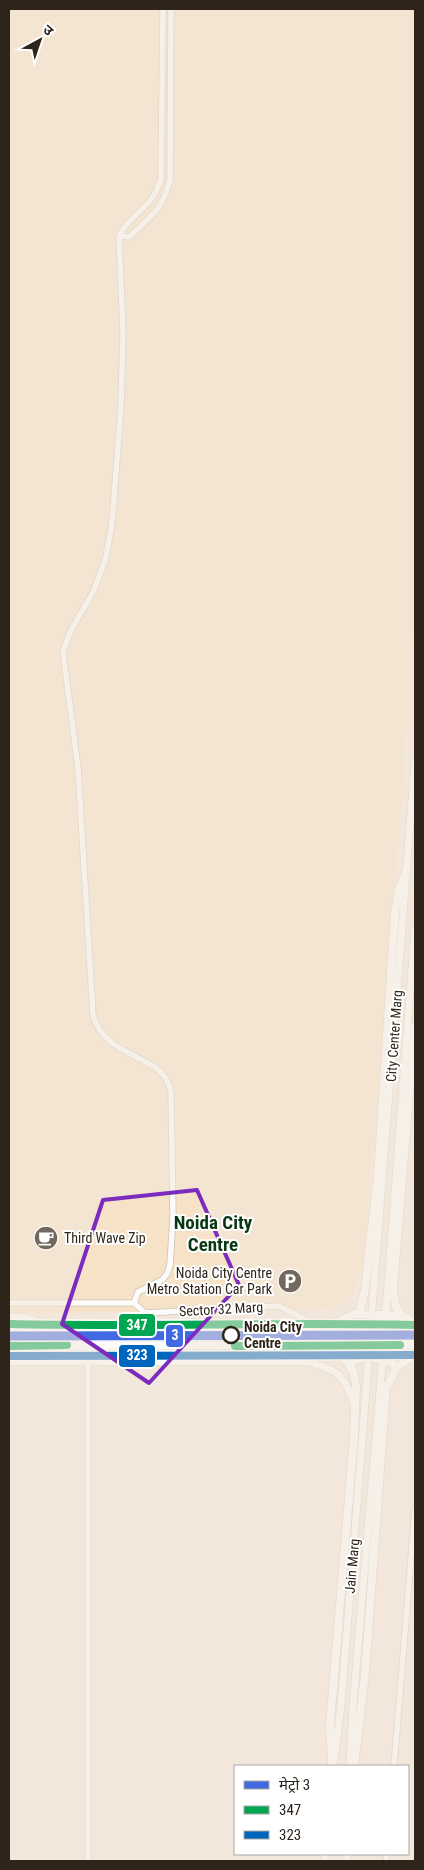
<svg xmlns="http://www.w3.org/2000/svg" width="424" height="1870" font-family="'Roboto Condensed','Noto Sans Devanagari',sans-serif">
	<rect width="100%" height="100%" fill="#f2e7da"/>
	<path fill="#f6e2c7" d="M 9,9 L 415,9 L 415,608 L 390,956 L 363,1269 L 352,1293 L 338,1305 L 319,1310 L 9,1313 Z"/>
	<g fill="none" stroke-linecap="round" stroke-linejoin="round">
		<path stroke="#cbc0b3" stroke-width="7" stroke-dasharray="7 3.5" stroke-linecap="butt" d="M 368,1362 L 372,1310
			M 382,1365 L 386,1310"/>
		<g stroke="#ccc3b7" stroke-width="7">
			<path id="minor" d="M 119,236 L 129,237 C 150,218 163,209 170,180 L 171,9
				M 9,1303 L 134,1303 L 145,1313 L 279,1306 L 312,1323
				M 134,1303 L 138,1292 L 162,1280 L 167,1274 L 170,1265 L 173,1216 L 171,1092 C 165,1052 106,1062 93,1015 L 78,768 L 63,652 L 70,632 L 93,592 L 105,561 L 112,524 L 121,407 L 123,332 L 119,236 C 132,212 154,207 161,178 L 163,9
				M 88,1345 L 88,1861
				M 394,1766 L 415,1510
				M 386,1861 L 387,1854"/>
		</g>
		<g stroke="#ccc3b7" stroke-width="8">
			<path id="tertiary" d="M 372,1309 L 415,762
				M 386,1310 L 415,929
				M 9,1362 L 308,1362 C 340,1370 344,1376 355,1406
				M 334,1761 L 341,1706 L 368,1365
				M 350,1766 L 353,1705 L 382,1366
				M 325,1861 L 326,1854
				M 346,1861 L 347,1854"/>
		</g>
		<g stroke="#ccc3b7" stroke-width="9">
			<path id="secondary" d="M 415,1027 L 393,1288 C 395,1309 396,1313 415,1322
				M 359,1314 L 365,1290 L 378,1174 L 395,912 L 399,889 L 407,869
				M 9,1317 L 25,1318 L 39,1322
				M 336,1323 L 354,1314 L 402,1316
				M 9,1324 L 90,1326 L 336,1323 L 415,1325
				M 317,1345 L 343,1357 L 353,1371 L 356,1385 L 354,1438 L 330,1725 L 332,1766
				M 9,1346 L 415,1345
				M 350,1364 C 362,1354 385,1357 397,1367
				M 354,1766 L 365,1674 L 386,1388 L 397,1367 L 415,1355"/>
		</g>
		<use href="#minor" stroke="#fdfbf9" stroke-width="5.5"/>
		<use href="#tertiary" stroke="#fdfbf9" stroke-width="7"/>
		<use href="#secondary" stroke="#fdfbf9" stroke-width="8"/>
		<g stroke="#fff" stroke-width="11">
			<path id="bus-1" d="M 9,1324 C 144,1327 280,1322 415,1325
				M 9,1346 L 67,1345
				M 235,1346 L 400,1345"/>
		</g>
		<g stroke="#fff" stroke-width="11">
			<path id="bus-2" d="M 9,1356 L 415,1355"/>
		</g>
		<use href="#bus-1" stroke="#00a651" stroke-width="8"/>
		<use href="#bus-2" stroke="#0065bd" stroke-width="8"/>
		<g stroke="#fff" stroke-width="12">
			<path id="metro-1" d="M 9,1336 L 415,1335"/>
		</g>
		<use href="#metro-1" stroke="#4169e1" stroke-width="9"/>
	</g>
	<path d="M0 0H424V1870H0ZM 197,1190 L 239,1285 L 149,1383 L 62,1324 L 103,1200 Z" fill="#f2e7da" fill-opacity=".55" fill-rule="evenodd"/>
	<path fill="none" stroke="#7b2cbf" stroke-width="4" stroke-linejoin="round" d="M 197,1190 L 239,1285 L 149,1383 L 62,1324 L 103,1200 Z"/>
	<defs>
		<g id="cafe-disc" transform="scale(1.25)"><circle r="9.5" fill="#73685d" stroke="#fff"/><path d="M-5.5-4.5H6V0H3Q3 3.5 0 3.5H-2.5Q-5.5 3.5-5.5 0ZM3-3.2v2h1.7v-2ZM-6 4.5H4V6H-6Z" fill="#fff"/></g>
		<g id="parking-disc" transform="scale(1.25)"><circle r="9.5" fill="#73685d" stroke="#fff"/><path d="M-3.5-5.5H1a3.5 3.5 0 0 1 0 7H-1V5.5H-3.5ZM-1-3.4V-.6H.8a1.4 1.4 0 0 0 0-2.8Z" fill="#fff"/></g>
	</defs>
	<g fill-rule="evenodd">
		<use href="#cafe-disc" x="46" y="1238"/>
		<use href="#parking-disc" x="290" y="1281"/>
	</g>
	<circle fill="#fff" stroke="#2e2419" stroke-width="2.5" cx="231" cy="1335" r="8"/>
	<g text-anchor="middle" stroke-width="4" stroke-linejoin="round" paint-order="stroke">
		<g font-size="14" fill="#2e2419" stroke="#fff">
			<text transform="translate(394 1036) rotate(-86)" y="5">City Center Marg</text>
			<text transform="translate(221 1309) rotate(-3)" y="5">Sector 32 Marg</text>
			<text transform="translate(352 1566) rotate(-85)" y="5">Jain Marg</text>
		</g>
		<g font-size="14" fill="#2e2419" stroke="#fff" text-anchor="start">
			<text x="64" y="1243">Third Wave Zip</text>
			<text x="272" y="1278" text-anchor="end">Noida City Centre<tspan x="272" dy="16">Metro Station Car Park</tspan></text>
		</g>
		<g font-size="14" font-weight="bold" fill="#2e2419" stroke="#fff" text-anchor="start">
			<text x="244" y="1332">Noida City<tspan x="244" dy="16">Centre</tspan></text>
		</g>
		<g font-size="19" font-weight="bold" fill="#083712" stroke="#fff">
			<text x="213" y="1229">Noida City<tspan x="213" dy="22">Centre</tspan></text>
		</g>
	</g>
	<g stroke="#fff" stroke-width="2">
		<rect x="118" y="1313" width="38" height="24" rx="5" fill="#00a651"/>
		<rect x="165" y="1324" width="19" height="24" rx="5" fill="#4169e1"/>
		<rect x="118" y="1344" width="38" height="24" rx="5" fill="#0065bd"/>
	</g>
	<g font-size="14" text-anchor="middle" font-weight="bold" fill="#fff">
		<text x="137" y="1330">347</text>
		<text x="175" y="1340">3</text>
		<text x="137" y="1360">323</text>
	</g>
	<rect width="424" height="1870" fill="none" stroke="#2e2419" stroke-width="20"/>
	<rect x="234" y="1765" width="175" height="90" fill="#ffffff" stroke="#aba7a3"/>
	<rect x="244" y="1781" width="25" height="8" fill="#4169e1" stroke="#aba7a3"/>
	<text x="279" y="1790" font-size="15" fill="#2e2419">मेट्रो 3</text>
	<rect x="244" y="1806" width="25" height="8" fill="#00a651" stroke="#aba7a3"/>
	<text x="279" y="1815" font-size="15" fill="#2e2419">347</text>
	<rect x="244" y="1831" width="25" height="8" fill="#0065bd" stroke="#aba7a3"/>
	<text x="279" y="1840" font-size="15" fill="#2e2419">323</text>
	<g transform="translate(40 40) rotate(40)" stroke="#ffffff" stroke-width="4" paint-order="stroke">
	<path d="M0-4L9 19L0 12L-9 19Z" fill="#2e2419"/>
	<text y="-8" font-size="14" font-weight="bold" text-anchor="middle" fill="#2e2419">उ</text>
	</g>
</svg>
